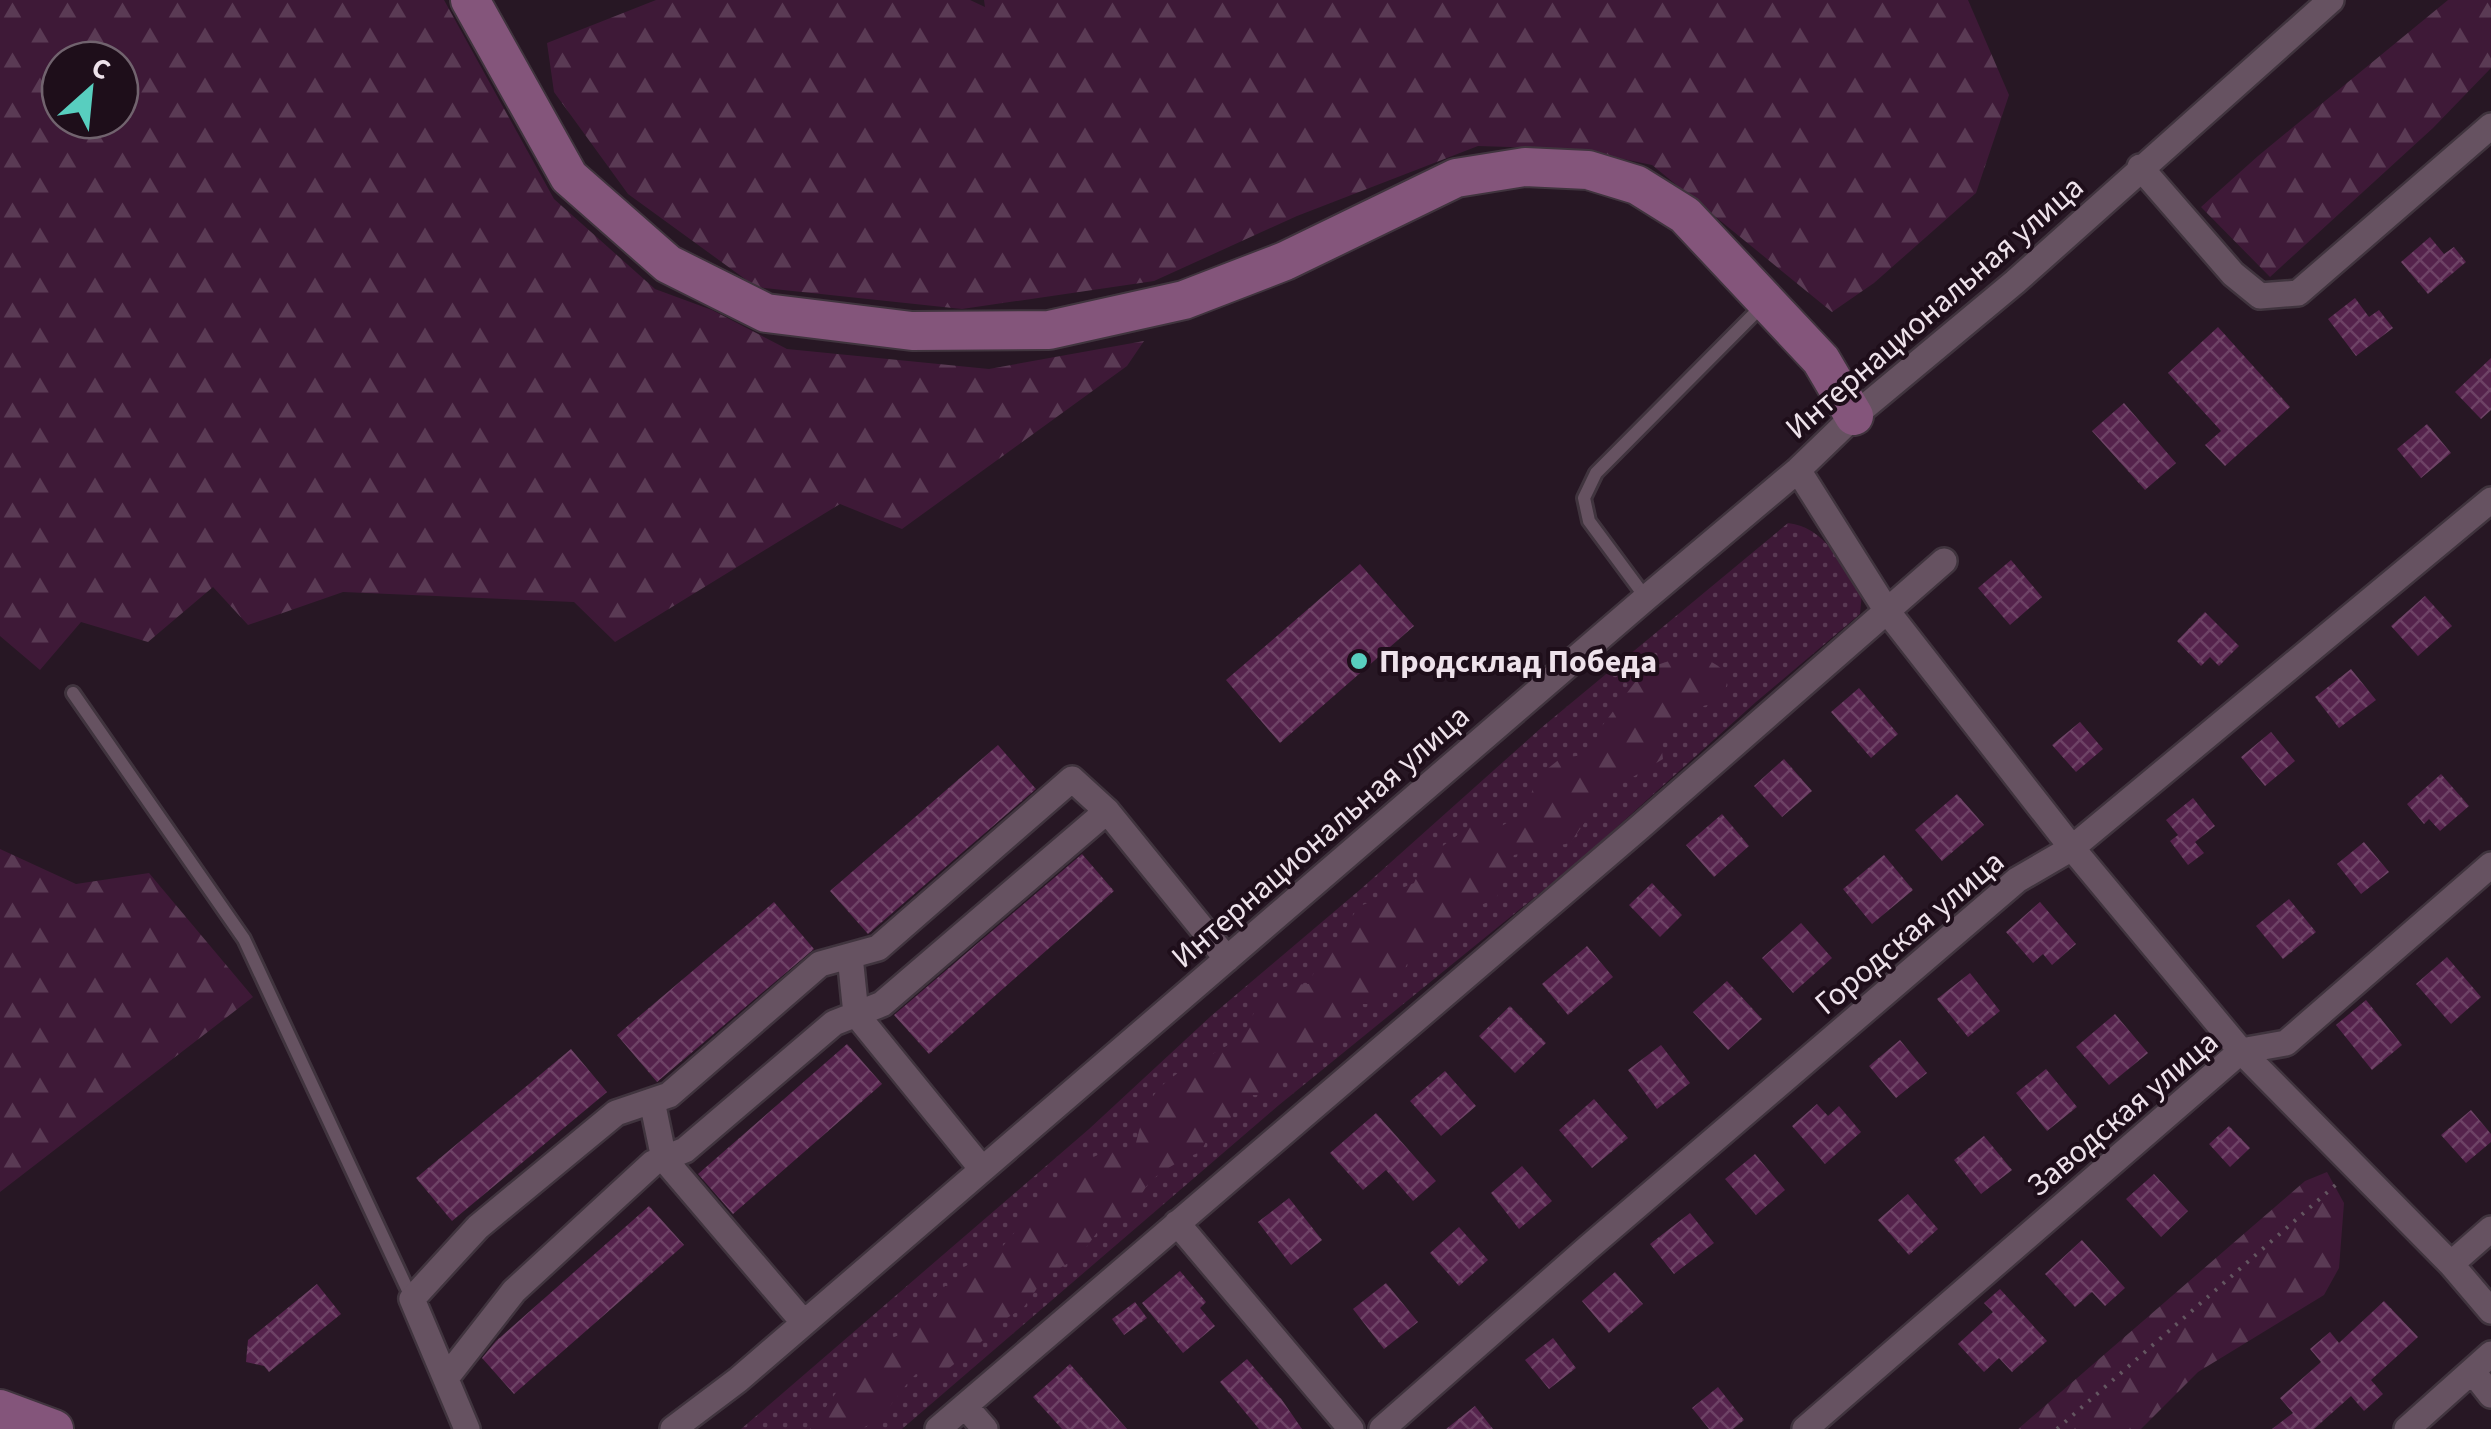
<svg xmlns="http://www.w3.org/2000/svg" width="2491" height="1429" font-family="'Source Sans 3',sans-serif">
	<defs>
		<pattern id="grass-dots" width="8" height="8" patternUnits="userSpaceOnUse" patternTransform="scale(2.5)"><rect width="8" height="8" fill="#3e1937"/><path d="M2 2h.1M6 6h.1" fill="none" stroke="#5a3a54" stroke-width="1.8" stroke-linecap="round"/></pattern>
		<pattern id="forest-firs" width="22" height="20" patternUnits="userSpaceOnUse" patternTransform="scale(2.5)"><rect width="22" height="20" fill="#3e1937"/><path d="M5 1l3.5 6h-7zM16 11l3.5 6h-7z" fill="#5a3a54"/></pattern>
		<pattern id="building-cross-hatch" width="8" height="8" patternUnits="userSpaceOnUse" patternTransform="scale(2.5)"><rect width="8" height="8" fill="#55234c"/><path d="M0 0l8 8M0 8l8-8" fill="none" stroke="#6e4366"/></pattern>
	</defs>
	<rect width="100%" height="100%" fill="#271724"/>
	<path fill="url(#grass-dots)" d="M 1788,523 C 1825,527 1841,564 1862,593 L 1860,614 L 1756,702 L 1578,862 L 1279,1105 L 902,1429 L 741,1429 L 1089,1129 L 1211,1016 L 1362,888 L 1541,728 Z"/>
	<path fill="url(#forest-firs)" fill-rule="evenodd" d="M 0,0 L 444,0 L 554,199 L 655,289 L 712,310 L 787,349 L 989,369 L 1144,341 L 1127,366 L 902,529 L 840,504 L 615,642 L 574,602 L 343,592 L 248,625 L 213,587 L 148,642 L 81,622 L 40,670 L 0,636 ZM 60,60 L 120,60 L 120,120 L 60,120 Z
		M 656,0 L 970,0 L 985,7 L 984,0 L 1968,0 L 2009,95 L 1976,193 L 1874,283 L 1832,312 L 1652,165 L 1575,149 L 1478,146 L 1297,216 L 1154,281 L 962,309 L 756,287 L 628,194 L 554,92 L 547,43 Z
		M 2448,0 L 2491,0 L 2491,68 L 2433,128 L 2270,277 L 2201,207 L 2258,156 Z
		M 1684,656 C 1704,659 1719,660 1728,679 L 1725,690 L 1713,704 C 1691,707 1674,720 1660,736 L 1663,759 L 1606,793 L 1570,843 L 1514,855 L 1496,899 L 1462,912 L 1457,929 L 1407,964 L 1395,990 L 1378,1004 L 1357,1004 L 1345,1034 L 1336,1043 L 1327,1039 L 1307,1047 L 1295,1071 L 1273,1083 L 1267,1095 L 1242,1095 L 1229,1121 L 1214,1125 L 1201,1152 C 1187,1156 1153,1175 1146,1187 C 1138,1199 1134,1210 1124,1222 L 1106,1220 L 1080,1256 L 1045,1277 L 1024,1307 L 1001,1322 L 978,1345 L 933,1381 L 916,1374 C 898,1391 885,1422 859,1429 C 845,1429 825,1429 810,1429 L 858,1362 L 880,1342 L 914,1330 L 927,1307 L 945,1286 L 961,1287 L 962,1268 L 1002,1247 L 1054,1187 L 1077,1165 L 1108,1150 L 1135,1147 C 1140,1128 1144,1105 1158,1090 C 1180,1065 1218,1056 1243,1034 C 1253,1025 1252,1009 1261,1000 C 1275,987 1293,984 1311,984 L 1318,952 L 1338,941 L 1358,907 L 1414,883 L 1425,859 L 1482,817 L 1500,827 L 1525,812 L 1537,777 L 1561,758 L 1592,754 L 1599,730 L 1645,669 Z
		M 0,849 L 76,884 L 149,873 L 253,997 L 0,1192 Z
		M 2327,1172 L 2344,1203 L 2339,1268 L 2324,1295 L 2198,1372 L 2141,1429 L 2018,1429 L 2305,1181 Z"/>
	<path fill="url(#building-cross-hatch)" d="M 2430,237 L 2444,254 L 2454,247 L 2466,262 L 2428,294 L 2401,262 Z
		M 2355,298 L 2369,317 L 2379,310 L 2393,328 L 2356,356 L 2328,319 Z
		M 2218,327 L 2290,407 L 2225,466 L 2205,445 L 2221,431 L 2168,373 Z
		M 2491,358 L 2491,410 L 2481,419 L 2455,392 Z
		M 2124,403 L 2176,463 L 2145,490 L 2092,431 Z
		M 2427,424 L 2451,453 L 2421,478 L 2397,449 Z
		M 2011,560 L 2042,597 L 2010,625 L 1978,588 Z
		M 1360,564 L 1414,626 L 1280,743 L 1226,680 Z
		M 2425,596 L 2452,626 L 2418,656 L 2391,626 Z
		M 2205,612 L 2239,646 L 2219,666 L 2210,657 L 2201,666 L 2177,641 Z
		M 2351,669 L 2376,700 L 2339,728 L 2315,697 Z
		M 1859,688 L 1898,734 L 1871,758 L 1831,712 Z
		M 2080,722 L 2103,749 L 2076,772 L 2052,745 Z
		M 2271,732 L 2295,761 L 2265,786 L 2241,757 Z
		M 998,745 L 1036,789 L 868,934 L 830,891 Z
		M 1784,759 L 1812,791 L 1782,817 L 1754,786 Z
		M 2441,774 L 2469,806 L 2440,831 L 2429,819 L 2424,824 L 2407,804 Z
		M 1957,794 L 1984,825 L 1942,861 L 1915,830 Z
		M 2193,798 L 2215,826 L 2195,842 L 2204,853 L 2188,865 L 2170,841 L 2178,835 L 2166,820 Z
		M 1722,814 L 1749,846 L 1714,877 L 1686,845 Z
		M 2364,842 L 2389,872 L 2361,894 L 2337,864 Z
		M 1082,854 L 1114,891 L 929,1054 L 894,1015 Z
		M 1884,855 L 1913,890 L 1872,924 L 1843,889 Z
		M 1652,883 L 1682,915 L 1660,937 L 1629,905 Z
		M 2289,899 L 2316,932 L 2283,959 L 2256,926 Z
		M 774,902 L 814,949 L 657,1082 L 617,1035 Z
		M 2040,902 L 2076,944 L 2052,965 L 2043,954 L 2033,963 L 2006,932 Z
		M 1801,923 L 1832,958 L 1793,993 L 1762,958 Z
		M 1587,946 L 1613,977 L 1568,1015 L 1542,984 Z
		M 2447,957 L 2481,997 L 2451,1024 L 2416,984 Z
		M 1970,973 L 2000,1011 L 1968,1037 L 1937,999 Z
		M 1727,981 L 1762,1019 L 1728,1050 L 1693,1012 Z
		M 2366,1000 L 2402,1045 L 2372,1070 L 2336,1025 Z
		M 1510,1006 L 1546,1043 L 1515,1073 L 1479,1036 Z
		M 2115,1014 L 2148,1053 L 2109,1085 L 2076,1047 Z
		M 1900,1040 L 1927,1073 L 1896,1098 L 1869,1066 Z
		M 847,1044 L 882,1084 L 733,1214 L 698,1174 Z
		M 1661,1045 L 1690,1083 L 1657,1109 L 1628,1070 Z
		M 571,1049 L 607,1092 L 452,1221 L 416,1178 Z
		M 2046,1069 L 2077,1107 L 2047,1131 L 2016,1093 Z
		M 1445,1071 L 1476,1106 L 1441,1136 L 1410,1101 Z
		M 1594,1099 L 1628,1138 L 1592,1168 L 1559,1130 Z
		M 1817,1104 L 1828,1116 L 1839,1106 L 1861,1132 L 1825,1164 L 1792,1126 Z
		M 2471,1110 L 2491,1134 L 2491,1142 L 2466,1163 L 2441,1135 Z
		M 1376,1113 L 1436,1181 L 1413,1201 L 1386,1170 L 1363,1190 L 1330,1153 Z
		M 2229,1126 L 2250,1148 L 2230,1167 L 2209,1144 Z
		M 1984,1136 L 2012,1170 L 1981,1194 L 1954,1160 Z
		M 1755,1154 L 1785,1190 L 1756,1215 L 1725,1179 Z
		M 1522,1166 L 1552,1201 L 1519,1229 L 1491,1193 Z
		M 2154,1174 L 2188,1211 L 2161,1237 L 2126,1199 Z
		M 1908,1194 L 1938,1229 L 1909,1255 L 1878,1220 Z
		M 1289,1198 L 1322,1240 L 1291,1265 L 1258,1222 Z
		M 649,1206 L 684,1245 L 514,1394 L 482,1358 L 496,1341 Z
		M 1690,1213 L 1714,1243 L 1674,1274 L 1650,1244 Z
		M 1459,1227 L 1488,1260 L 1459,1286 L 1430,1253 Z
		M 2082,1240 L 2125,1288 L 2105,1306 L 2092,1292 L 2075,1307 L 2045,1274 Z
		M 1180,1271 L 1206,1302 L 1200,1308 L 1215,1326 L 1183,1353 L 1142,1303 Z
		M 1615,1272 L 1643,1304 L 1609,1333 L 1582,1301 Z
		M 1386,1283 L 1418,1322 L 1384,1349 L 1353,1309 Z
		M 317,1284 L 341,1314 L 269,1372 L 264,1366 L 246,1362 L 248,1340 Z
		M 2000,1289 L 2047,1341 L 2012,1372 L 1999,1358 L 1984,1372 L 1958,1344 L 1993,1312 L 1984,1303 Z
		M 2384,1301 L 2418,1337 L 2371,1380 L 2383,1394 L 2364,1411 L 2351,1396 L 2314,1429 L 2272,1429 L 2293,1413 L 2280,1398 L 2321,1362 L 2310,1349 L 2330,1332 L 2339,1343 Z
		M 1135,1302 L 1147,1318 L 1124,1335 L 1112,1319 Z
		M 1553,1338 L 1576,1368 L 1549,1389 L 1525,1360 Z
		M 1247,1359 L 1282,1400 L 1302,1429 L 1259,1429 L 1220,1382 Z
		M 1070,1364 L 1127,1429 L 1062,1429 L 1033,1397 Z
		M 1718,1387 L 1744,1420 L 1733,1429 L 1709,1429 L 1692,1408 Z
		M 1475,1406 L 1493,1429 L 1446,1429 Z"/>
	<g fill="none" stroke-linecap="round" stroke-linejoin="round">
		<g stroke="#40343e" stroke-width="18">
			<path id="lane" d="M 1646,598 L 1589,521 L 1584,498 L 1596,473 L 1765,303
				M 73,693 L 244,939 L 412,1299"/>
		</g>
		<g stroke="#40343e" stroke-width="30">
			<path id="street" d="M 2140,167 L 2233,274 L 2260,296 L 2298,293 L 2491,126
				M 1798,470 L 1887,611 L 2072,848 L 2241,1051 L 2451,1264 L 2491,1311
				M 850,956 L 856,1014 L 982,1169
				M 652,1101 L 664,1159 L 804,1323
				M 1177,1223 L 1351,1429
				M 2451,1264 L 2491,1229
				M 2473,1372 L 2491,1395
				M 446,1378 L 514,1291 L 653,1163 L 685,1150 L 834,1023 L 882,1004 L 1107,811 L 1227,959
				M 965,1406 L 985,1429
				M 467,1429 L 412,1299 L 478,1227 L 616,1113 L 669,1095 L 820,964 L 878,948 L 1072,779 L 1107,811
				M 673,1429 L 738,1380 L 1646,598 L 1798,470 L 1854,416 L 2015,282 L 2331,0
				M 938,1429 L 1640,827 L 1944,561
				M 1382,1429 L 1589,1247 L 2017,880 L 2072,848 L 2491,500
				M 1805,1429 L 2241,1051 L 2286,1043 L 2491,865
				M 2407,1429 L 2491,1354"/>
		</g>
		<g stroke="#40343e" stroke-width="42">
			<path id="secondary" d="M 470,0 L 569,177 L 668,264 L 766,313 L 912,331 L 1049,330 L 1184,300 L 1285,261 L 1456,178 L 1525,167 L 1588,170 L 1637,185 L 1685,215 L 1821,360 L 1854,416
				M 0,1409 L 54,1429"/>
		</g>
		<path stroke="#645661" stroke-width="4" stroke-dasharray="2.5 8" stroke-linecap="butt" d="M 2057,1429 L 2339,1182"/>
		<use href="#lane" stroke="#665261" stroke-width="12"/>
		<use href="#street" stroke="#665261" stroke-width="25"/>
		<use href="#secondary" stroke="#84557b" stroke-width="38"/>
	</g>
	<circle fill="#58cebf" stroke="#1e0e1a" stroke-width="4" cx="1359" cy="661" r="10"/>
	<g text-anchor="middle" stroke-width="8" stroke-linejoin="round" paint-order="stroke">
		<g font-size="32" fill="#eee2eb" stroke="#1e0e1a">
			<text transform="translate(1934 307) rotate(-41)" y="11">Интернациональная улица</text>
			<text transform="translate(1320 836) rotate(-41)" y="11">Интернациональная улица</text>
			<text transform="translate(1909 932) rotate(-40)" y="11">Городская улица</text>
			<text transform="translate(2122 1113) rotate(-40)" y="11">Заводская улица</text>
		</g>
		<g font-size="32" font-weight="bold" fill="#eee2eb" stroke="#1e0e1a" text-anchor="start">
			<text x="1379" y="672">Продсклад Победа</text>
		</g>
	</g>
	<g transform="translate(90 90) rotate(27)"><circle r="48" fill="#1e0e1a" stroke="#71636e" stroke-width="2.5"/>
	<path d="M0-8L18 38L0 25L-18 38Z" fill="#58cebf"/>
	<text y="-15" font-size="28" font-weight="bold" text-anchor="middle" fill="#eee2eb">С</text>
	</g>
</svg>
